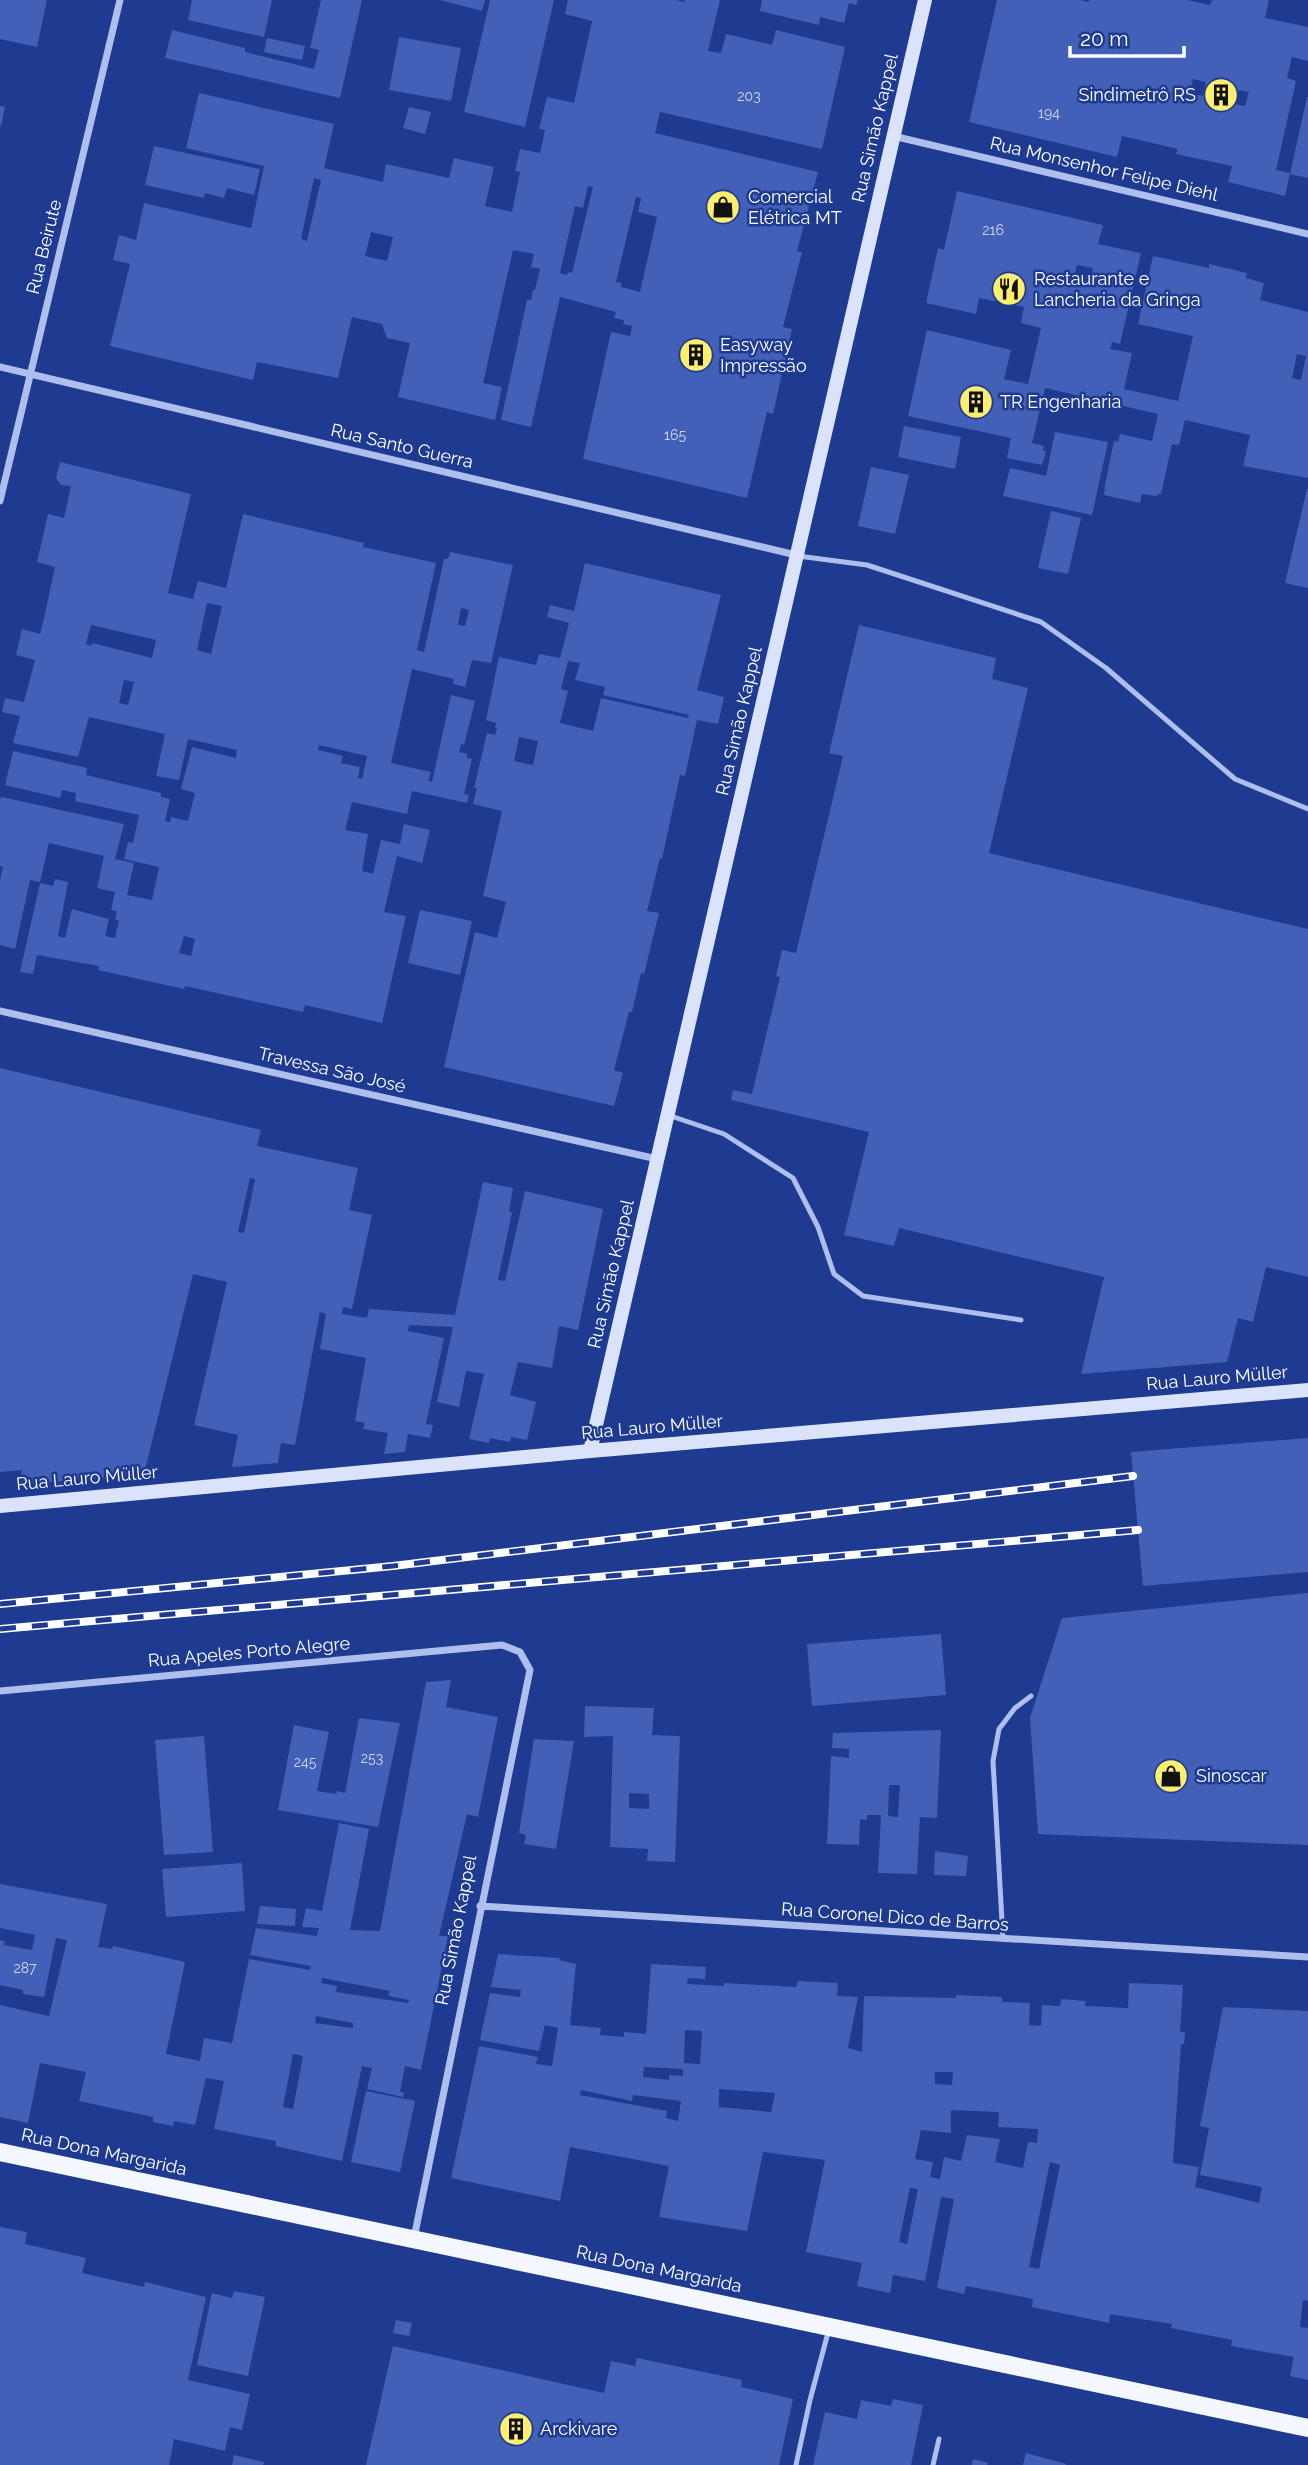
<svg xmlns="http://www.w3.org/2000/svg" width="1308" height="2465" font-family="Raleway,sans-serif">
	<rect width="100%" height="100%" fill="#1e3a91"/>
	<path fill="#4260b7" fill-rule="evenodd" d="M 0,0 L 47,0 L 37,47 L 0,39 Z
		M 192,0 L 272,0 L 264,37 L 188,20 Z
		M 321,0 L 362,0 L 340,98 L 165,58 L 172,30 L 245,48 L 245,52 L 314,69 L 319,50 L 310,48 Z
		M 440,0 L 485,0 L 482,11 Z
		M 490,0 L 554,0 L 525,127 L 464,112 Z
		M 568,0 L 676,0 L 684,2 L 685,0 L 720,0 L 708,51 L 721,53 L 726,34 L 772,45 L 776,30 L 845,47 L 822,149 L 660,112 L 655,133 L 818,172 L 797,251 L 802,252 L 783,327 L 792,329 L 773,414 L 767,412 L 747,498 L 583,459 L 611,332 L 630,336 L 632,326 L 623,324 L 624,320 L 614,318 L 616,312 L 560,297 L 531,427 L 501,420 L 527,300 L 531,300 L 533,290 L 535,290 L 540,269 L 531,267 L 534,254 L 513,250 L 483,383 L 502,387 L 495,420 L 398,397 L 410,343 L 387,338 L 382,324 L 352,317 L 338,378 L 257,362 L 253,380 L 110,346 L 130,264 L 113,260 L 119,235 L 136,240 L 144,203 L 251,228 L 264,166 L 186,148 L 199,93 L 334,124 L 324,168 L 383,182 L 386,164 L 449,178 L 454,158 L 494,167 L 485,206 L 512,212 L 520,172 L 515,171 L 520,149 L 540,153 L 545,130 L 539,129 L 547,97 L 574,103 L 592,21 L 565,14 ZM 314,178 L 321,180 L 307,241 L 301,239 ZM 588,186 L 593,187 L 572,273 L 568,272 L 567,275 L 560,273 L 575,206 L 583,208 ZM 636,197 L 641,198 L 638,212 L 657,217 L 640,292 L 621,287 L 622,283 L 616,282 ZM 371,232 L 393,237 L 387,261 L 365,256 Z
		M 762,0 L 858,0 L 856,5 L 849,3 L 844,23 L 820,17 L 819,25 L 760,11 Z
		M 997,0 L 1080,0 L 1089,2 L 1089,0 L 1187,0 L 1210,5 L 1212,0 L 1269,0 L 1265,18 L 1308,27 L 1308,61 L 1292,57 L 1287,78 L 1296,81 L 1276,170 L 1290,173 L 1285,196 L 1228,182 L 1232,166 L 1176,154 L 1178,149 L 1122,136 L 1117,157 L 969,122 ZM 1193,79 L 1206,82 L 1203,96 L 1190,93 ZM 1239,90 L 1249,92 L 1245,106 L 1236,104 Z
		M 399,37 L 461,48 L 451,101 L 389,90 Z
		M 267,38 L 305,46 L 302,60 L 264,52 Z
		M 1307,97 L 1308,97 L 1308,178 L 1290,174 Z
		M 0,106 L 5,107 L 1,126 L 0,126 Z
		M 409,107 L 431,112 L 425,134 L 403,128 Z
		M 154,146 L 260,169 L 254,195 L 227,188 L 224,198 L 205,193 L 204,198 L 145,185 Z
		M 957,191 L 1103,225 L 1098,244 L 1141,253 L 1120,344 L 1112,342 L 1110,349 L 1132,353 L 1124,389 L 1178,401 L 1193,336 L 1138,324 L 1153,256 L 1209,268 L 1209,264 L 1247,273 L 1246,278 L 1264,283 L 1260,300 L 1308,312 L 1308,478 L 1243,466 L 1250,435 L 1185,420 L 1179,445 L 1172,444 L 1161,494 L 1158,494 L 1157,496 L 1142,494 L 1140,503 L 1104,495 L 1105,485 L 1114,441 L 1118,442 L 1120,434 L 1152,441 L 1158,414 L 1045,388 L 1032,443 L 1044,446 L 1043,451 L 1046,451 L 1042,465 L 1007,458 L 1011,438 L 908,416 L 927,330 L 1011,350 L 1004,379 L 1028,384 L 1041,328 L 1021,323 L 1024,307 L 979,298 L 976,314 L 926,303 L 938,248 L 944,250 ZM 1077,265 L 1093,268 L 1090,281 L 1074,277 ZM 1297,354 L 1306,356 L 1301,380 L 1292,378 Z
		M 904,426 L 961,437 L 955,469 L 898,457 Z
		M 1055,432 L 1108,442 L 1092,515 L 1003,496 L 1010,468 L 1046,476 Z
		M 60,462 L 191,494 L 168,593 L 193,599 L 198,581 L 226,588 L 243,514 L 364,543 L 363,547 L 436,563 L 417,650 L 424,652 L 444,559 L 448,559 L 450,552 L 513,565 L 491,663 L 472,660 L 465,687 L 453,684 L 454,679 L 412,669 L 391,763 L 431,772 L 428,781 L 432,782 L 451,695 L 475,701 L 464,745 L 461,744 L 459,752 L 467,754 L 467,758 L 472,759 L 464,794 L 469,795 L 467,803 L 412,791 L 407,814 L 352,802 L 345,830 L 368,834 L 362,871 L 373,874 L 381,840 L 400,844 L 404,824 L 430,830 L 422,863 L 397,856 L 384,912 L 406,916 L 382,1023 L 305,1005 L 303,1012 L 185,986 L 184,989 L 98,970 L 99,966 L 37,955 L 33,974 L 20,972 L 40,883 L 53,886 L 55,879 L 68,882 L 58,936 L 65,938 L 72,909 L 109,919 L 105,936 L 115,938 L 119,920 L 115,920 L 117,911 L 111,910 L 115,892 L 97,888 L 104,856 L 49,843 L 40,882 L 30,880 L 15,949 L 0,945 L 0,880 L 3,867 L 0,866 L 0,799 L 2,797 L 124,824 L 115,859 L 134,863 L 127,895 L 152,900 L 159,867 L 124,859 L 128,842 L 133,843 L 139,815 L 75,801 L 76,793 L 62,790 L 60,798 L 5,785 L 13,751 L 87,768 L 86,775 L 161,793 L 161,797 L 170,799 L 165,821 L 170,822 L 171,817 L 188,821 L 195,793 L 181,789 L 192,747 L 236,758 L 237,750 L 188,739 L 179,780 L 156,776 L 165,734 L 89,717 L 78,757 L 13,743 L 20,716 L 2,712 L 5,698 L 24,702 L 35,660 L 16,655 L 22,629 L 40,634 L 45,614 L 55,567 L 37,562 L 48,514 L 64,518 L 71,486 L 61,485 L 56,478 ZM 207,603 L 222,606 L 211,654 L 197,650 ZM 461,608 L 469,610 L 465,626 L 458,625 ZM 91,625 L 156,640 L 152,658 L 92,643 L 91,646 L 86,644 ZM 124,680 L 134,682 L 128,705 L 119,703 ZM 319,745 L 367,756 L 362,779 L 358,778 L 360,767 L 341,763 L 343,756 L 318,750 ZM 184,936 L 195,939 L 191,956 L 179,953 Z
		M 871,467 L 909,475 L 895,534 L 858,526 Z
		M 1307,489 L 1308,489 L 1308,588 L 1285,583 Z
		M 1051,511 L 1081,518 L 1068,574 L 1038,568 Z
		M 585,563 L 721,595 L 697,690 L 724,697 L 718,724 L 697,720 L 685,776 L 680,775 L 662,859 L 660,858 L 647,911 L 659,913 L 644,974 L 641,973 L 632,1012 L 629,1012 L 614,1070 L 623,1073 L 614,1106 L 444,1067 L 475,932 L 497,938 L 506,902 L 483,896 L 502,811 L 473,804 L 477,788 L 474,788 L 487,733 L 495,735 L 497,728 L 495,727 L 496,723 L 486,720 L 499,657 L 536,665 L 539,654 L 560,658 L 569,623 L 547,617 L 550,605 L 574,611 ZM 568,661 L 580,663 L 575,680 L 605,687 L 603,695 L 689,715 L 688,718 L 601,698 L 593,731 L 560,723 L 568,691 L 561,689 ZM 519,737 L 538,741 L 533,765 L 514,761 Z
		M 859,625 L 996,658 L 992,679 L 1028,688 L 989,853 L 1308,929 L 1308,1277 L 1266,1267 L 1253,1322 L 1238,1318 L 1227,1362 L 1081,1374 L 1104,1277 L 899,1228 L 894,1246 L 844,1235 L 869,1132 L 731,1100 L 733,1090 L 752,1094 L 780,977 L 776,976 L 782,950 L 796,953 L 843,756 L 829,753 Z
		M 420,910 L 472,921 L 460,975 L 408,963 Z
		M 0,1068 L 261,1130 L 257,1146 L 358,1168 L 349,1210 L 372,1215 L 352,1309 L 343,1307 L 342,1314 L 367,1318 L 369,1309 L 455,1315 L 483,1182 L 513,1188 L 509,1212 L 512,1212 L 498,1280 L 505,1281 L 525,1191 L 603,1209 L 578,1330 L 559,1326 L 552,1368 L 518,1362 L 510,1395 L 536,1402 L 527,1440 L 511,1437 L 510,1442 L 490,1438 L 489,1443 L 469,1439 L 484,1374 L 466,1371 L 459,1407 L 437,1402 L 453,1327 L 409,1325 L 408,1331 L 444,1338 L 426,1424 L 433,1425 L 430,1438 L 408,1434 L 405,1452 L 384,1454 L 388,1433 L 363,1429 L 365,1423 L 355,1421 L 366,1358 L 320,1349 L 326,1314 L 320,1312 L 295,1445 L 281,1443 L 278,1463 L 232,1467 L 238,1435 L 194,1425 L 227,1282 L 193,1274 L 144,1474 L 18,1485 L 22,1470 L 0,1472 ZM 250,1178 L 255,1179 L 244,1233 L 238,1232 Z
		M 1308,1438 L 1308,1572 L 1143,1586 L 1131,1452 Z
		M 1308,1593 L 1308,1845 L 1038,1834 L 1030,1718 L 1062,1618 Z
		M 941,1634 L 946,1695 L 812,1706 L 807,1644 Z
		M 451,1680 L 446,1707 L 498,1717 L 478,1817 L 467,1814 L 439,1936 L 448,1936 L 421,2070 L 405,2066 L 400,2092 L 404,2092 L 403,2097 L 367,2089 L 372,2068 L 362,2066 L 342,2161 L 275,2146 L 276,2141 L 214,2129 L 224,2081 L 206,2078 L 195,2125 L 174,2121 L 173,2126 L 153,2122 L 153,2117 L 79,2101 L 86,2072 L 40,2063 L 28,2123 L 0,2117 L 0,2005 L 49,2016 L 67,1940 L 56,1938 L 44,1997 L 23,1994 L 23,1990 L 0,1985 L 0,1940 L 5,1941 L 4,1945 L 32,1950 L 35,1935 L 0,1928 L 0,1884 L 107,1904 L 98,1947 L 112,1949 L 113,1946 L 185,1962 L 166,2054 L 200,2061 L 204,2038 L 232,2043 L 249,1959 L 310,1970 L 311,1966 L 250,1955 L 256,1928 L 317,1936 L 319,1928 L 302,1927 L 306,1908 L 322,1911 L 339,1823 L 369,1829 L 350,1930 L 380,1931 L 426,1682 ZM 322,1978 L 390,1991 L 388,1996 L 409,2000 L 408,2003 L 336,1992 L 337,1986 L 321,1983 ZM 316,2016 L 353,2023 L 353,2028 L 315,2023 ZM 293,2054 L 303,2056 L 293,2109 L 283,2107 Z
		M 585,1706 L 654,1708 L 652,1735 L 680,1736 L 675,1862 L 647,1861 L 648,1849 L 610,1847 L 613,1736 L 584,1737 ZM 629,1793 L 649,1794 L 649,1809 L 629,1808 Z
		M 359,1718 L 400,1723 L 378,1827 L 278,1810 L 294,1725 L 329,1732 L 317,1791 L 336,1794 L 337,1791 L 345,1793 Z
		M 941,1730 L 937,1818 L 920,1817 L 917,1874 L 878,1873 L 881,1815 L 867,1815 L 867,1820 L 860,1819 L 859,1845 L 827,1844 L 831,1756 L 849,1758 L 849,1749 L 832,1748 L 833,1733 ZM 889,1785 L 900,1785 L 898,1817 L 888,1816 Z
		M 204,1736 L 213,1852 L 164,1855 L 155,1740 Z
		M 534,1739 L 574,1741 L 556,1849 L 524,1844 L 526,1835 L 519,1833 Z
		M 935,1851 L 968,1856 L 966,1876 L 934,1875 Z
		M 242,1863 L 245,1911 L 166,1917 L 162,1869 Z
		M 260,1906 L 296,1909 L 295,1926 L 257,1924 Z
		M 498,1954 L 560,1958 L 559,1960 L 576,1964 L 570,2025 L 601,2028 L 600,2035 L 624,2037 L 624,2032 L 646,2034 L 651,1964 L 706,1967 L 705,1979 L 688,1978 L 687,1984 L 724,1986 L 724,1983 L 796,1987 L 798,1981 L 838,1983 L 837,1996 L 858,1997 L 848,2048 L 862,2052 L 864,1996 L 956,1998 L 956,1995 L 1002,1997 L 1002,2002 L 1030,2003 L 1029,2025 L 1041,2026 L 1042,2005 L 1060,2006 L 1061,1999 L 1086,2001 L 1085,2006 L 1128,2008 L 1129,1983 L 1183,1985 L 1180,2032 L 1185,2032 L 1184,2044 L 1181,2044 L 1173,2163 L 1199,2167 L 1195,2187 L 1259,2203 L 1262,2187 L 1200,2175 L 1209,2128 L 1200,2126 L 1223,2007 L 1308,2011 L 1308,2301 L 1303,2300 L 1300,2327 L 1308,2328 L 1308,2380 L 1290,2376 L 1294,2357 L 1231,2346 L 1232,2340 L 1171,2328 L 1172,2324 L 1110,2314 L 1109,2323 L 1032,2307 L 1033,2299 L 998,2292 L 966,2286 L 964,2294 L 937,2288 L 954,2199 L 941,2197 L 925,2281 L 893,2275 L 890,2293 L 857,2286 L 862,2263 L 806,2252 L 825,2160 L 763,2152 L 747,2231 L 659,2217 L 669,2166 L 570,2147 L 560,2201 L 451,2178 L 479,2046 L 538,2057 L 536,2064 L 552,2066 L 558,2028 L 545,2025 L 539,2051 L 480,2040 L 490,1993 L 520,1997 L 521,1990 L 491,1987 ZM 685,2030 L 702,2031 L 700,2064 L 684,2063 ZM 644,2067 L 683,2069 L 683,2076 L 669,2075 L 669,2080 L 643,2077 ZM 935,2072 L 953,2072 L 952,2085 L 935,2084 ZM 719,2089 L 775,2093 L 771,2112 L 719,2107 ZM 581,2090 L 632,2101 L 633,2095 L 681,2101 L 678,2121 L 666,2118 L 667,2111 L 580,2095 ZM 951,2110 L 999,2112 L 998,2127 L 1038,2129 L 1037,2143 L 1028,2142 L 1023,2168 L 995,2162 L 1000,2139 L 967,2135 L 961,2161 L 944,2157 L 940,2179 L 930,2177 L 933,2162 L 915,2159 L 921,2130 L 951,2133 ZM 1050,2162 L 1060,2165 L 1039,2269 L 1029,2267 ZM 910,2188 L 918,2189 L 907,2244 L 899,2242 Z
		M 366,2091 L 415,2101 L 400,2172 L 351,2162 Z
		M 0,2227 L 27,2232 L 25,2244 L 86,2258 L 82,2273 L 144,2287 L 145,2282 L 206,2297 L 188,2380 L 250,2394 L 242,2430 L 230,2427 L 225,2451 L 174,2439 L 169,2465 L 0,2465 Z
		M 234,2291 L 265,2297 L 248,2376 L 197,2365 L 212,2293 L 232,2298 Z
		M 396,2320 L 412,2323 L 409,2336 L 393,2333 Z
		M 393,2346 L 604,2393 L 611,2361 L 635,2366 L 637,2358 L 742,2380 L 741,2387 L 793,2399 L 779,2465 L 366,2465 Z
		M 893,2399 L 923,2405 L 911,2465 L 813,2465 L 825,2412 L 857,2419 L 861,2400 L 891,2406 Z
		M 1026,2453 L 1066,2464 L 1066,2465 L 1023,2465 Z
		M 234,2455 L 264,2462 L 263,2465 L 232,2465 Z
		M 973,2459 L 988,2463 L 987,2465 L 972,2465 Z"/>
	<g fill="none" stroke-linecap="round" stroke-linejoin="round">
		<path stroke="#aebfee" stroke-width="5" d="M 798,556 L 867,565 L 1041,622 L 1106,668 L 1235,779 L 1308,809
			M 668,1115 L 724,1134 L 793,1178 L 818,1227 L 834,1274 L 863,1296 L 1021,1320
			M 1003,1939 L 993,1761 L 999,1729 L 1015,1708 L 1031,1696
			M 796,2465 L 810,2400 L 829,2329
			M 933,2465 L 939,2439"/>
		<path stroke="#aebfee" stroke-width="7" d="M 893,136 L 1308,234
			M 0,367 L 796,555
			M 0,501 L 120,0
			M 0,1011 L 657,1159
			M 0,1691 L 502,1645 L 520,1652 L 530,1670 L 414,2238
			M 480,1906 L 1308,1957"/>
		<path stroke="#dbe3fa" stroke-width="14" d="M 590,1451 L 925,0
			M 0,1506 L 590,1451 L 1308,1390"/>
		<path stroke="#f5f7ff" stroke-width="18" d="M 0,2152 L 1308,2428"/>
		<g stroke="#fff" stroke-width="8">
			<path id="rail" d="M 0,1604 L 393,1566 L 1133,1476
				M 0,1629 L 1138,1530"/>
		</g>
		<use href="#rail" stroke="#1e3a91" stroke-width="5" stroke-dasharray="16" stroke-linecap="butt"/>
	</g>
	<defs>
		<g id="building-disc" transform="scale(1.75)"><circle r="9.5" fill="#fdef6e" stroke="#1e3a91"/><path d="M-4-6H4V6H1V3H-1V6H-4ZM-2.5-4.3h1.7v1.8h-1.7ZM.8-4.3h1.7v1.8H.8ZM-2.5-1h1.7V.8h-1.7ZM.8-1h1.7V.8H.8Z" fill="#111"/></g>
		<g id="shop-disc" transform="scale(1.75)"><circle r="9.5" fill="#fdef6e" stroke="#1e3a91"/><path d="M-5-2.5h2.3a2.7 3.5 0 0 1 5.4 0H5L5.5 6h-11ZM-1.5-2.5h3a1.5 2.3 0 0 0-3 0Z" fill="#111"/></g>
		<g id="restaurant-disc" transform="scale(1.75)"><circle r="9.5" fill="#fdef6e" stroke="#1e3a91"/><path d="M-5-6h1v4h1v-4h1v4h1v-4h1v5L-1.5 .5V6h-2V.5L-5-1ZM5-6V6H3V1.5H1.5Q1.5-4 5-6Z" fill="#111"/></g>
	</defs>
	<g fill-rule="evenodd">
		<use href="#building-disc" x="1221" y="95"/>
		<use href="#shop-disc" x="723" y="207"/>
		<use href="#restaurant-disc" x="1009" y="289"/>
		<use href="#building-disc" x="696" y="355"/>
		<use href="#building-disc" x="976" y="402"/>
		<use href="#shop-disc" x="1171" y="1776"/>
		<use href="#building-disc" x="516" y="2429"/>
	</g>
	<g text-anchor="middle" stroke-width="5" stroke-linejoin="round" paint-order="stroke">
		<g font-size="14" fill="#d0d7ed">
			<text x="749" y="101">203</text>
			<text x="1049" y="118">194</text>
			<text x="993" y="235">216</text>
			<text x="675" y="440">165</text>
			<text x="372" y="1763">253</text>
			<text x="305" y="1767">245</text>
			<text x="25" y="1973">287</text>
		</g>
		<g font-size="18" fill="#fff" stroke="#1e3a91" text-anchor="start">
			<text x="1196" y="101" text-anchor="end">Sindimetrô RS</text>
			<text x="748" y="203">Comercial<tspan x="748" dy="21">Elétrica MT</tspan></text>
			<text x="1034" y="285">Restaurante e<tspan x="1034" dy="21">Lancheria da Gringa</tspan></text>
			<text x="720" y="351">Easyway<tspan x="720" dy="21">Impressão</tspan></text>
			<text x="1000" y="408">TR Engenharia</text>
			<text x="1196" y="1782">Sinoscar</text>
			<text x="540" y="2435">Arckivare</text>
		</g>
		<g font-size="18" fill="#fff" stroke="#1e3a91">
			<text transform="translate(875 128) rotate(-77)" y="6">Rua Simão Kappel</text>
			<text transform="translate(1104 169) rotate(13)" y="6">Rua Monsenhor Felipe Diehl</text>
			<text transform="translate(44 247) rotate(-76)" y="6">Rua Beirute</text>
			<text transform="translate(402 446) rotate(13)" y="6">Rua Santo Guerra</text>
			<text transform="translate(739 721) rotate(-77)" y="6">Rua Simão Kappel</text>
			<text transform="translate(332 1070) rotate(13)" y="6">Travessa São José</text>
			<text transform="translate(611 1274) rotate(-77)" y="6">Rua Simão Kappel</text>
			<text transform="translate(1217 1378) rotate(-5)" y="6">Rua Lauro Müller</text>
			<text transform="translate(652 1427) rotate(-5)" y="6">Rua Lauro Müller</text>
			<text transform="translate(87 1478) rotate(-5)" y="6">Rua Lauro Müller</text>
			<text transform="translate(249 1652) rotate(-5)" y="6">Rua Apeles Porto Alegre</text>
			<text transform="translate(895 1917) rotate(4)" y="6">Rua Coronel Dico de Barros</text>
			<text transform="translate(456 1930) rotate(-79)" y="6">Rua Simão Kappel</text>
			<text transform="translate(104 2152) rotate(12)" y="6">Rua Dona Margarida</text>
			<text transform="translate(659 2269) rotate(12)" y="6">Rua Dona Margarida</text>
		</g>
	</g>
	<path d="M1070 46v10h114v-10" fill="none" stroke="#ffffff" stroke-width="3.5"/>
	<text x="1080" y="46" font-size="21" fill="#ffffff" stroke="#1e3a91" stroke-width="5" paint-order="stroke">20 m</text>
</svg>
